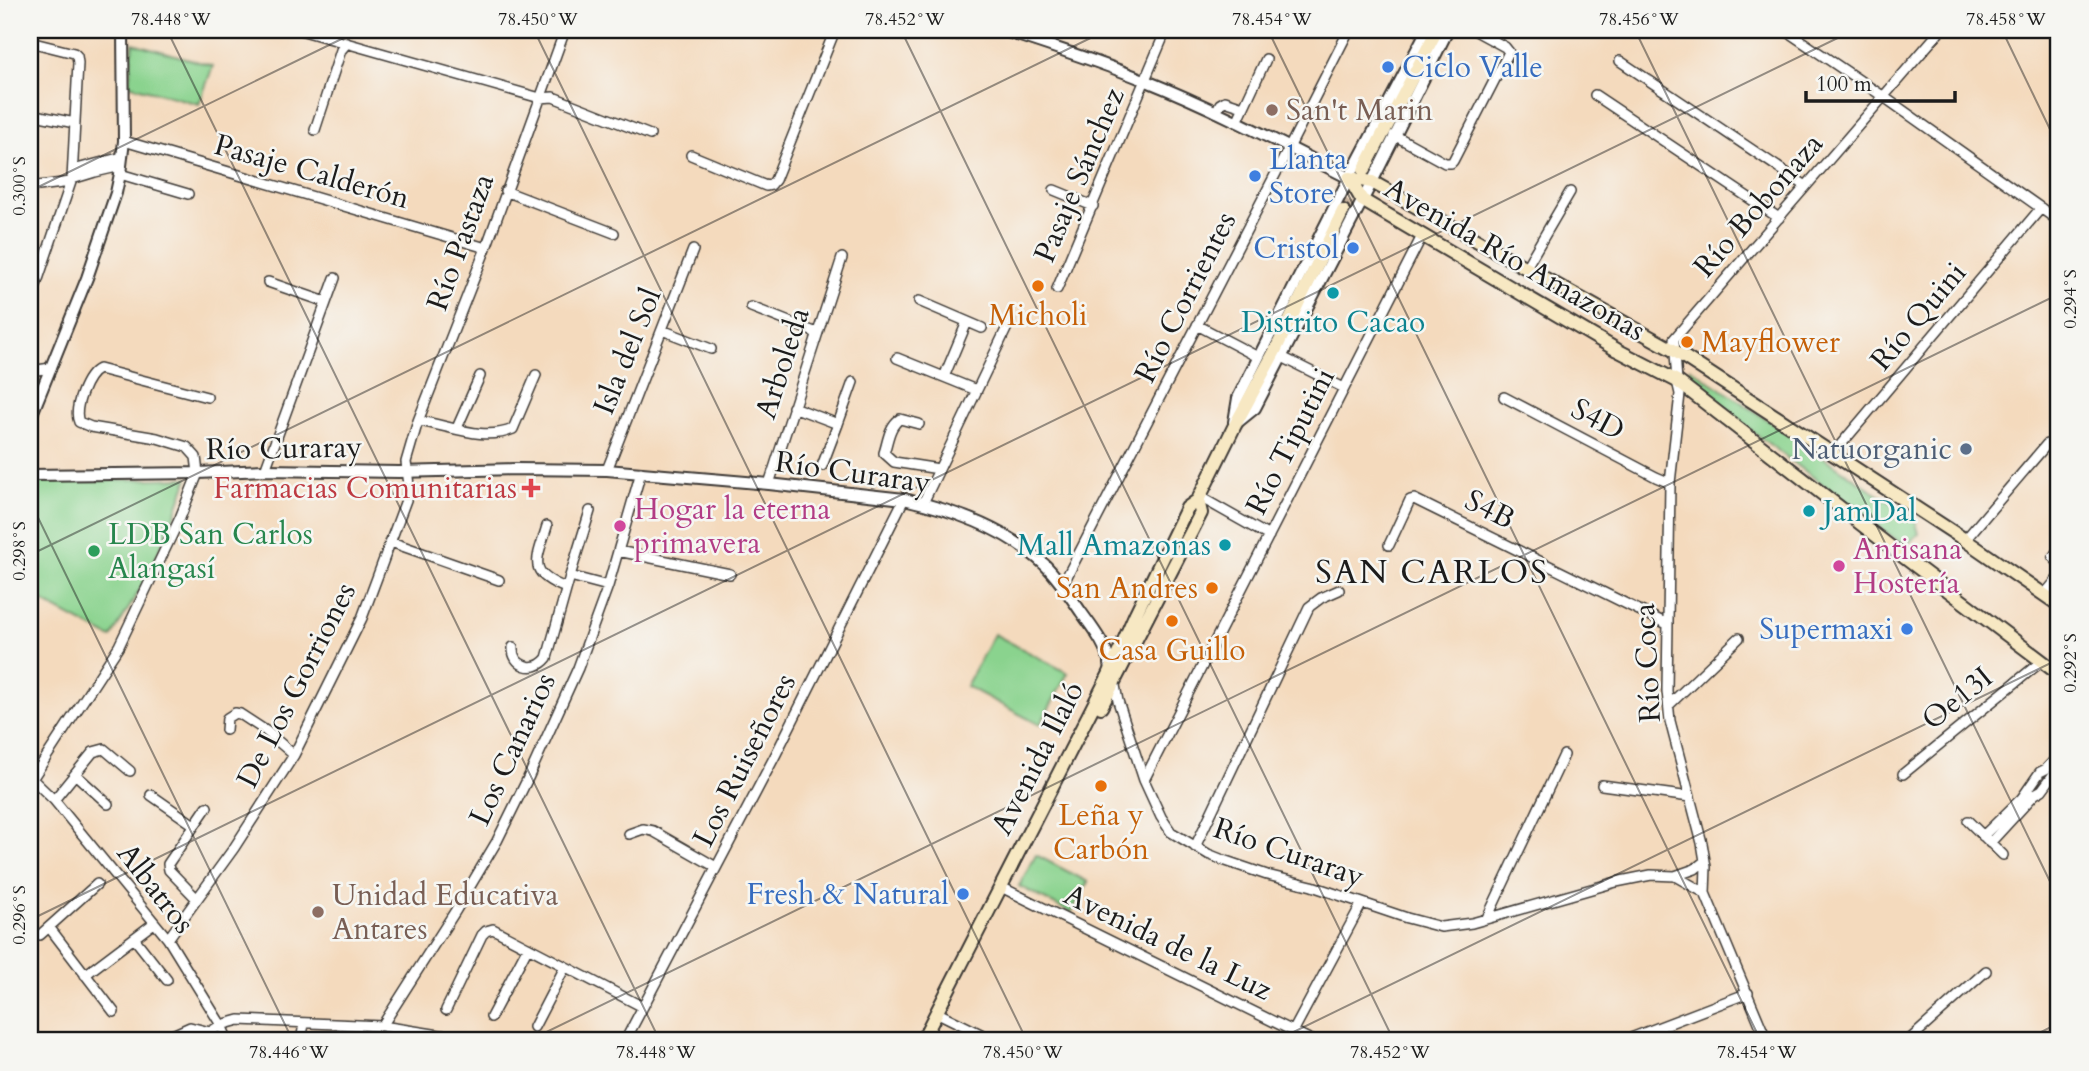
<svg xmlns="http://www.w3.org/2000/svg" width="2089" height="1071" font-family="Cardo,serif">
	<rect width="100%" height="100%" fill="#f6f6f2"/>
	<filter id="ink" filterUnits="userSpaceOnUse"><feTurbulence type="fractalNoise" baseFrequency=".0143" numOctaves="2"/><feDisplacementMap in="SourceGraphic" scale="14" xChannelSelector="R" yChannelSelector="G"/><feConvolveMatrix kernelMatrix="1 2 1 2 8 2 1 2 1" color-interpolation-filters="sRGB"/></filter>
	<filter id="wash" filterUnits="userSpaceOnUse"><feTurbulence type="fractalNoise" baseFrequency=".00686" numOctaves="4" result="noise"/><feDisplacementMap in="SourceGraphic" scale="28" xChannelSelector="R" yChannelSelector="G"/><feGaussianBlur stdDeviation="1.57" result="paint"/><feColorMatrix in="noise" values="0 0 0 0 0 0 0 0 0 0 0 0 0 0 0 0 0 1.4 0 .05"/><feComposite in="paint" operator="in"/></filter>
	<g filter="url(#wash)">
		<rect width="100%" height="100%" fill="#f4dabd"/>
		<path fill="#8ad38e" stroke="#537855" stroke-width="2" d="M 133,43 L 213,66 L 199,104 L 129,85 Z
			M 1690,368 L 1915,519 L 1919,534 L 1909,543 L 1898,541 L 1684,380 Z
			M 188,478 L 173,520 L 145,581 L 111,638 L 30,595 L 30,482 Z
			M 994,634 L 1068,673 L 1040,725 L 966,686 Z
			M 1036,855 L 1088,882 L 1071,913 L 1019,886 Z"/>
	</g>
	<g filter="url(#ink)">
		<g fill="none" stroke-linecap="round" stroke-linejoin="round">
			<path stroke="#c9b49d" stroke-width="12" stroke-dasharray="12 6" stroke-linecap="butt" d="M 1343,211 L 1359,180"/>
			<g stroke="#3c3834" stroke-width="12">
				<path id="minor" d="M 300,30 L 540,98 L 553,97 L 650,135
					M 1785,30 L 1884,97 L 2059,221
					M 30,42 L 74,53 L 77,56 L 78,63 L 72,179 L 30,303
					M 1620,61 L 1806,186
					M 1595,95 L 1779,218
					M 1216,112 L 1220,104 L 1225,101 L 1243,107
					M 30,114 L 75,123
					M 1237,122 L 1266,59
					M 315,130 L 341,50 L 347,43
					M 1394,135 L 1445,163 L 1451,163 L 1453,161 L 1509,52 L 1505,47 L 1474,30
					M 124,141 L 486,248
					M 691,155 L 766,186 L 771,185 L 775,180 L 835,30
					M 73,170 L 122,157
					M 120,174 L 188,194
					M 72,179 L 95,172 L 121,166
					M 30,187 L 71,182
					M 1054,190 L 1093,206
					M 505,191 L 614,233
					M 30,259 L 44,257
					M 1525,269 L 1570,192
					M 268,282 L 326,302
					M 1057,289 L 1166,30
					M 919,301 L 982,328
					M 751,307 L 817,333
					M 1197,325 L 1258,357
					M 662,330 L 711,349
					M 1282,357 L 1344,388
					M 897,358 L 976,390
					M 30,371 L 51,368
					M 944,377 L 967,322
					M 1504,397 L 1656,477 L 1670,483
					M 793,407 L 838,424 L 853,382
					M 418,421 C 449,425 483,442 513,429 L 536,375
					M 919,424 L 900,419 C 889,426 888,441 884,453 L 894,462 L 939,469
					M 457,428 L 480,376
					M 1832,455 L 2041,208
					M 822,466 L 838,424
					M 265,470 L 335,278
					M 607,470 L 693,250
					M 769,484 L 842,258
					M 1200,497 L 1269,536
					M 923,503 L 1010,321
					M 547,526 C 537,560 526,573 566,588
					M 1965,540 L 2047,444
					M 391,542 L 499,580
					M 1389,545 L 1410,500 L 1414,499 L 1667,624
					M 2059,549 L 2053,557 L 2059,563
					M 618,551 L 730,574
					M 570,576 L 590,511
					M 1062,586 L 1289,148 L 1349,30
					M 2044,595 L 2059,577
					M 513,647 C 512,666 534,674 547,658 L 570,576 L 608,586
					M 1114,680 L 1118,701 L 1144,780 L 1161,817 L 1171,832 L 1208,854 L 1223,860 L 1267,875 L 1312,886 L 1407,918 L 1441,927 L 1472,923 L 1616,882 L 1651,875 L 1675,876 L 1705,893
					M 1669,705 L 1739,638
					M 226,730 L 227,718 L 235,713 L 240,714 L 266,731 L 294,755
					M 75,774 L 108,804
					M 1903,774 L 2042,661
					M 30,777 L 54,800 L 168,939 L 221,1025 L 228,1041
					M 32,779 L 119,646 L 180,518 L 198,473 L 196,457 L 187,447 L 157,438 L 91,427 L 79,422 C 73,409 86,375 99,369 L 207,397
					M 1144,780 L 1422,236
					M 1602,785 L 1690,797
					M 151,795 L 194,825
					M 54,800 L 93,752 L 104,749 L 130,771
					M 1968,821 L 2003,855
					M 629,834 L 643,829 L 653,831 L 716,867
					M 1983,836 L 2022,798 L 2040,772 L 2046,769 L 2059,755
					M 1990,843 L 2035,794 L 2042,790 L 2059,767
					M 1195,847 L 1309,607 L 1321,598 L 1339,590
					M 1675,876 L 1695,869 L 1705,861
					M 1001,887 L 1313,1041
					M 197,899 L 169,870 L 168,864 L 207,807
					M 1487,918 L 1564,755
					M 49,927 L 114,1012
					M 40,935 L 97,884
					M 134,938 L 167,980
					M 168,939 L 234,848 L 294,755 L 362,618 L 406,500 L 409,485 L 406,462 L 418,421 L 486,248 L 565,30
					M 85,975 L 154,923
					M 446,1010 L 482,935 L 486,931 L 493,929 L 643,1007
					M 938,1013 L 995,1041
					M 491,1017 L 528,947
					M 382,1026 L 456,910 L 497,841 L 529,776 L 578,668 L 608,586 L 641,472
					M 534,1027 L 565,967
					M 159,1041 L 190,1027 L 210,1032 L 221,1025 L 239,1020 L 382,1026 L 478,1041
					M 301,1041 L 304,1024
					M 406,1041 L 408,1030
					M 625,1041 L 776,754 L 904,499
					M 1288,1041 L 1362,903
					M 1623,1041 L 1748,993
					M 1767,1041 L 1705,893 L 1706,867 L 1702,843 L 1670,721 L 1667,691 L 1670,483 L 1680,394 L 1677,381 L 1674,339 L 1941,30
					M 1908,1041 L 1986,971"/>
			</g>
			<g stroke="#3c3834" stroke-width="14">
				<path id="tertiary" d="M 1002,30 C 1050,46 1098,61 1144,80 C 1214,108 1282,144 1349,178
					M 30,419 L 87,278 L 116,193 L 120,174 L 124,141 L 123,30
					M 1239,421 L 1255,408 L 1372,182 L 1448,30
					M 1234,422 L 1238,398 L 1349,178 L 1427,30
					M 30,475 L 198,473 L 265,470 L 399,472 L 516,469 L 607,470 L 769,484 L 904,499 C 953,510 1008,530 1045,565 C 1059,579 1070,596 1081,612 C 1094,630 1107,646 1111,668"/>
			</g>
			<g stroke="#3c3834" stroke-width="16">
				<path id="secondary" d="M 1364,170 L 1437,30
					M 1349,178 L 1362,200 L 1617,350 L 1677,381 L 1892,548 L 2059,674
					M 1349,178 L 1372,182 L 1675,351 L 1965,540 L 2059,605
					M 1101,707 L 1201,513 L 1198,500
					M 922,1041 L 1109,675 L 1136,613 L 1187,508 L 1198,500 L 1234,427 L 1275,351 L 1343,211"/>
			</g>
			<use href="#minor" stroke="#fff" stroke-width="9"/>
			<use href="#tertiary" stroke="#fff" stroke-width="10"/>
			<use href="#secondary" stroke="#f7e8c3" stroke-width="12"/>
		</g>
	</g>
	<path fill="none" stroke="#1c1c1c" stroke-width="2" stroke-opacity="0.45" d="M 167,30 L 660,1041M 534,30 L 1027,1041M 901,30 L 1394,1041M 1268,30 L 1761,1041M 1635,30 L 2059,900M 2002,30 L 2059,148M 30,191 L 360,30M 30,501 L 293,1041M 30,555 L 1107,30M 30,920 L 1854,30M 528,1041 L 2059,294M 1275,1041 L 2059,659M 2023,1041 L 2059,1023"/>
	<g fill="#3f7fe0" stroke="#f6f6f2" stroke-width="2.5">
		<circle cx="1388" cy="67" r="7"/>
		<circle cx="1255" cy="176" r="7"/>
		<circle cx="1353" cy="248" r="7"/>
		<circle cx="1907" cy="629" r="7"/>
		<circle cx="963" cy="894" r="7"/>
	</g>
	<g fill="#8d6e63" stroke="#f6f6f2" stroke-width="2.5">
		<circle cx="1272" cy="110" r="7"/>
		<circle cx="318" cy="912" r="7"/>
	</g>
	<g fill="#e8710a" stroke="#f6f6f2" stroke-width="2.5">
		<circle cx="1038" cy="286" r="7"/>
		<circle cx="1687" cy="342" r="7"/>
		<circle cx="1212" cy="588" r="7"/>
		<circle cx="1172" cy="621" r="7"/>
		<circle cx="1101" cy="786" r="7"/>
	</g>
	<g fill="#0f9aa8" stroke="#f6f6f2" stroke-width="2.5">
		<circle cx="1333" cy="293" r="7"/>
		<circle cx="1809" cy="511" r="7"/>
		<circle cx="1225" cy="545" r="7"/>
	</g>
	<circle fill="#5c6f8a" stroke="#f6f6f2" stroke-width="2.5" cx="1966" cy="449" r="7"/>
	<path fill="#e0444e" stroke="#f6f6f2" stroke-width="2.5" d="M527.5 477.5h7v7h7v7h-7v7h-7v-7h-7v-7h7z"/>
	<g fill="#d1479c" stroke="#f6f6f2" stroke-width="2.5">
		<circle cx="620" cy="526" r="7"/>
		<circle cx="1839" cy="566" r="7"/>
	</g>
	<circle fill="#2e9e5b" stroke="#f6f6f2" stroke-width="2.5" cx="94" cy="551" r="7"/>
	<g text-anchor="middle" stroke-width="5" stroke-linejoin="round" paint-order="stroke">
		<g font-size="30" fill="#366cbe" stroke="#f6f6f2" text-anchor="end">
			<text x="1402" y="77" text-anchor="start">Ciclo Valle</text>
			<text x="1269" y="169" text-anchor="start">Llanta<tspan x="1269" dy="34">Store</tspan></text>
			<text x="1339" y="258">Cristol</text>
			<text x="1893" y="639">Supermaxi</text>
			<text x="949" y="904">Fresh &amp; Natural</text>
		</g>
		<g font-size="30" fill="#785e54" stroke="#f6f6f2" text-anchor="start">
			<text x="1286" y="120">San't Marin</text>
			<text x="332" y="905">Unidad Educativa<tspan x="332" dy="34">Antares</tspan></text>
		</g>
		<g font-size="30" fill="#1c1c1c" stroke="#f6f6f2">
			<text transform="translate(312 171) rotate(16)" y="10">Pasaje Calderón</text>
			<text transform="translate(1079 175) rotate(-67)" y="10">Pasaje Sánchez</text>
			<text transform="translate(1758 205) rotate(-49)" y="10">Río Bobonaza</text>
			<text transform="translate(460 242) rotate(-70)" y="10">Río Pastaza</text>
			<text transform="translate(1515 259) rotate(30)" y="10">Avenida Río Amazonas</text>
			<text transform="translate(1185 297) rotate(-63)" y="10">Río Corrientes</text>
			<text transform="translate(1918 316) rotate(-50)" y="10">Río Quini</text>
			<text transform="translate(627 351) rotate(-68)" y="10">Isla del Sol</text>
			<text transform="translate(782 363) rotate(-72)" y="10">Arboleda</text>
			<text transform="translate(1598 419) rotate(28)" y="10">S4D</text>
			<text transform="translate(1290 441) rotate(-63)" y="10">Río Tiputini</text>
			<text transform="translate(284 448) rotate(-1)" y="10">Río Curaray</text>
			<text transform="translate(853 472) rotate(8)" y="10">Río Curaray</text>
			<text transform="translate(1490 509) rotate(27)" y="10">S4B</text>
			<text transform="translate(1647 663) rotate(-93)" y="10">Río Coca</text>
			<text transform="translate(296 685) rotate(-63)" y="10">De Los Gorriones</text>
			<text transform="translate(1957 698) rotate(-39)" y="10">Oe13I</text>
			<text transform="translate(512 749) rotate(-65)" y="10">Los Canarios</text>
			<text transform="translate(1037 758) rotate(-63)" y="10">Avenida Ilaló</text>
			<text transform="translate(744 760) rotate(-63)" y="10">Los Ruiseñores</text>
			<text transform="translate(1289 852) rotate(19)" y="10">Río Curaray</text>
			<text transform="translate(156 888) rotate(52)" y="10">Albatros</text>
			<text transform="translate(1168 942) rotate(26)" y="10">Avenida de la Luz</text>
		</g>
		<g font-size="30" fill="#c56008" stroke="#f6f6f2">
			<text x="1038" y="325">Micholi</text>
			<text x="1701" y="352" text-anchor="start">Mayflower</text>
			<text x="1198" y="598" text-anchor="end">San Andres</text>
			<text x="1172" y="660">Casa Guillo</text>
			<text x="1101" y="825">Leña y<tspan x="1101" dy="34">Carbón</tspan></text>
		</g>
		<g font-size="30" fill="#0d838f" stroke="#f6f6f2">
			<text x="1333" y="332">Distrito Cacao</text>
			<text x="1823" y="521" text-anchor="start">JamDal</text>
			<text x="1211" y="555" text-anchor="end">Mall Amazonas</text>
		</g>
		<g font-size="30" fill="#4e5e75" stroke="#f6f6f2" text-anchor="end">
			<text x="1952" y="459">Natuorganic</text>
		</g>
		<g font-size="30" fill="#be3a42" stroke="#f6f6f2" text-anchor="end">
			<text x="517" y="498">Farmacias Comunitarias</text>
		</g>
		<g font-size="30" fill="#b23c85" stroke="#f6f6f2" text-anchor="start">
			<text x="634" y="519">Hogar la eterna<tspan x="634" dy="34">primavera</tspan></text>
			<text x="1853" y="559">Antisana<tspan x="1853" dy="34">Hostería</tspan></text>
		</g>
		<g font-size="30" fill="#27864d" stroke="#f6f6f2" text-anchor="start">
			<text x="108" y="544">LDB San Carlos<tspan x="108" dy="34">Alangasí</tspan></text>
		</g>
		<g font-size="33" letter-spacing="2" fill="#1c1c1c" stroke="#f6f6f2">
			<text x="1432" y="583">SAN CARLOS</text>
		</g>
	</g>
	<rect width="2089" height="1071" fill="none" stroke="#f6f6f2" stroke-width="77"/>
	<path d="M1806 91v10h149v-10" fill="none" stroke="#1c1c1c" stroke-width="3.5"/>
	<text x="1816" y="91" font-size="21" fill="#1c1c1c" stroke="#f6f6f2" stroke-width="5" paint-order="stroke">100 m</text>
	<rect x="38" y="38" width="2012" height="994" fill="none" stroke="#1c1c1c" stroke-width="2.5"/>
	<g font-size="18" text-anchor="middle" fill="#1c1c1c">
		<text x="171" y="25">78.448°W</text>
		<text x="538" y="25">78.450°W</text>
		<text x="905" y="25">78.452°W</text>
		<text x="1272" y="25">78.454°W</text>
		<text x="1639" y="25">78.456°W</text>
		<text x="2006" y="25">78.458°W</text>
		<text transform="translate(19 186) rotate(-90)" y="6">0.300°S</text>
		<text transform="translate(2070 299) rotate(-90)" y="6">0.294°S</text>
		<text transform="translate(19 551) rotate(-90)" y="6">0.298°S</text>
		<text transform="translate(2070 663) rotate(-90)" y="6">0.292°S</text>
		<text transform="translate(19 915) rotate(-90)" y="6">0.296°S</text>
		<text x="289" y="1058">78.446°W</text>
		<text x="656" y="1058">78.448°W</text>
		<text x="1023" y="1058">78.450°W</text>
		<text x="1390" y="1058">78.452°W</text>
		<text x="1757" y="1058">78.454°W</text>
	</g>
</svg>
